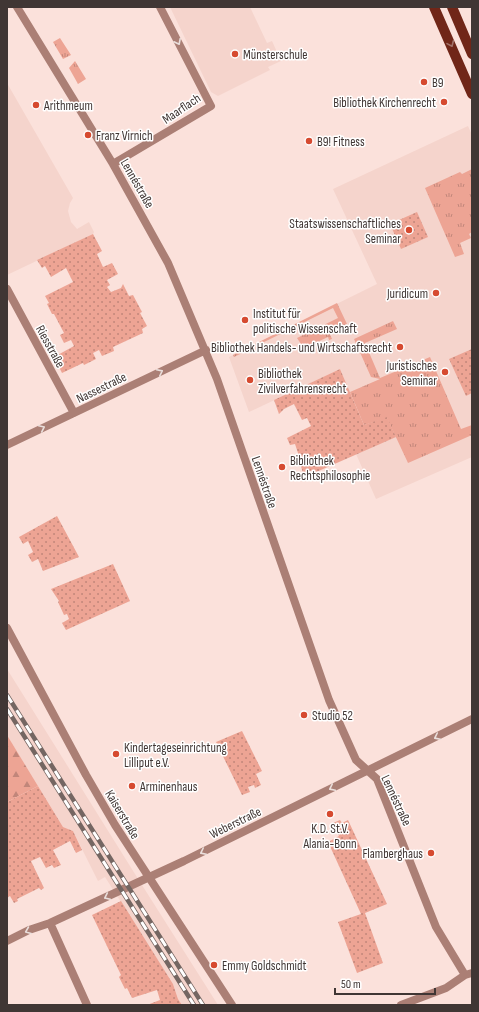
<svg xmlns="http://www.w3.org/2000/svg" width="479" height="1012" font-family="'Sofia Sans Condensed',sans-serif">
	<defs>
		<pattern id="grass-tufts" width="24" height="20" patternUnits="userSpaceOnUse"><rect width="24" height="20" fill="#eda494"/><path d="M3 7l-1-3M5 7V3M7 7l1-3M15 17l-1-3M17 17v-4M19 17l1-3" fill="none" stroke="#c1867a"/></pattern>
		<pattern id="forest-firs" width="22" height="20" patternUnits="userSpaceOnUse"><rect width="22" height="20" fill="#eda494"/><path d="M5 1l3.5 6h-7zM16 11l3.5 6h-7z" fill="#c1867a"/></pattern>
		<pattern id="garden-dots" width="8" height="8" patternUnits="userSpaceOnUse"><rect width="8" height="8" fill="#eda494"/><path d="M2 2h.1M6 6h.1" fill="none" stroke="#c1867a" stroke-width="1.8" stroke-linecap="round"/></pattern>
	</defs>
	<rect width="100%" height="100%" fill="#fbe1db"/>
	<path fill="#f5d4cc" d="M 170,7 L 250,7 L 267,43 L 272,41 L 281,61 L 268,67 L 270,70 L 218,96 L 211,92 Z
		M 7,83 L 73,198 L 70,203 L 68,211 L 71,222 L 77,229 L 89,222 L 94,232 L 93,234 L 7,275 Z
		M 468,126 L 472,135 L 472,457 L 376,499 L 356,454 L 396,436 L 364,425 L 340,369 L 249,412 L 229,357 L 377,284 L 333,189 Z
		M 7,669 L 135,874 L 218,1005 L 182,1005 L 178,999 L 173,984 L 105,877 L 98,881 L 73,831 L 63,827 L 7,735 Z"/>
	<path fill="url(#grass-tufts)" d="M 60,38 L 71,55 L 63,59 L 53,42 Z
		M 75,61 L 86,79 L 78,84 L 69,68 Z
		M 472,169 L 472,232 L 469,234 L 471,238 L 460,243 L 464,254 L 455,257 L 425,188 L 460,172 L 462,174 Z
		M 337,303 L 347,324 L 329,332 L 332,339 L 329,340 L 328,337 L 311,345 L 301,344 L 297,338 L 338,318 L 333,308 L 234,357 L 233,355 Z
		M 393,321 L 397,329 L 365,343 L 380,378 L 430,357 L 461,429 L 472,425 L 472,435 L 408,463 L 387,418 L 364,425 L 350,392 L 380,379 L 371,377 L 354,339 Z"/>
	<path fill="url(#forest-firs)" d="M 7,735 L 38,786 L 7,802 Z"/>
	<path fill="url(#garden-dots)" d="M 417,212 L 428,237 L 401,249 L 390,224 Z
		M 93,234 L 102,251 L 97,254 L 103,267 L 112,263 L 118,274 L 107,280 L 110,285 L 107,287 L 111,292 L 121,288 L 123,284 L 129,296 L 133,295 L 142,312 L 140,313 L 147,326 L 142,329 L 143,333 L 113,347 L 114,351 L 102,356 L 99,350 L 93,353 L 96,359 L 84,365 L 83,363 L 62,373 L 54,357 L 74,346 L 71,340 L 64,343 L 60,335 L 64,333 L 54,314 L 52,314 L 47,304 L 49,303 L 45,296 L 73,282 L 66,268 L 51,277 L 45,266 L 42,268 L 37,260 Z
		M 472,349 L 472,393 L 466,396 L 449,359 Z
		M 340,369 L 364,425 L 387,417 L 396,437 L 314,473 L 313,470 L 303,473 L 300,463 L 296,464 L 295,461 L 300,459 L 295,444 L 290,445 L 287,438 L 311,426 L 307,418 L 302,420 L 294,404 L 284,409 L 279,414 L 274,400 Z
		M 57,516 L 79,557 L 43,571 L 38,559 L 32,562 L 28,555 L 33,552 L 28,541 L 23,544 L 19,537 Z
		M 113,564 L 130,601 L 66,630 L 62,623 L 69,619 L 67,614 L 64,615 L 58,602 L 59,601 L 51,589 Z
		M 242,731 L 262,771 L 256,774 L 261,785 L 255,788 L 254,785 L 248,787 L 250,792 L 242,795 L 216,742 Z
		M 38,786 L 63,827 L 73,831 L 82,850 L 76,853 L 70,841 L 53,850 L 61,865 L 54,868 L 52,865 L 46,868 L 40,857 L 31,861 L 44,888 L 41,890 L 39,888 L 17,899 L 18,901 L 14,903 L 10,896 L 7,898 L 7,802 Z
		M 340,820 L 342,823 L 348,820 L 387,904 L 365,913 L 383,963 L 357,973 L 338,922 L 361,914 L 328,842 L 339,836 L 333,823 Z
		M 121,901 L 173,984 L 178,999 L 182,1005 L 147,1005 L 160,1000 L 157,990 L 132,998 L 127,988 L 125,989 L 119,977 L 121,975 L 92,915 Z"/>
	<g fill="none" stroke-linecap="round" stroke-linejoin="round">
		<path stroke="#ab7f75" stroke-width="8" d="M 17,7 L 113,164 L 168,263 L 217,379 L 329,700 L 356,760 L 377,779 L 436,927 L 465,975
			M 113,164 L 211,106 L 160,7
			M 7,289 L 74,413
			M 7,445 L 206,350
			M 7,628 L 86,775 L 115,825 L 232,1005
			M 50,923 L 87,1005
			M 7,941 L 29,930 L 50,923 L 184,861 L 472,719
			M 401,1005 L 446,988 L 465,975 L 472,973"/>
		<path stroke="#702618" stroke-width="10" d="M 434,7 L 472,94
			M 452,7 L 472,54"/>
		<g stroke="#746662" stroke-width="4.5">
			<path id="rail" d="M 7,695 L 203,1005
				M 7,709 L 194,1005"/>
		</g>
		<use href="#rail" stroke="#fff" stroke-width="3" stroke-dasharray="9" stroke-linecap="butt"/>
	</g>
	<defs><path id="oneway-chevron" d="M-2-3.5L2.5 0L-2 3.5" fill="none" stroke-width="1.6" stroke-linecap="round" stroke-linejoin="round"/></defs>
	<g stroke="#eadfdc">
		<use href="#oneway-chevron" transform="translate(178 42) rotate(63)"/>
		<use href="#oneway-chevron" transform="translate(160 372) rotate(-26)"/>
		<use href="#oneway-chevron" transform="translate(42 428) rotate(-25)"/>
		<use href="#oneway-chevron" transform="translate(437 737) rotate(154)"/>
		<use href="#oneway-chevron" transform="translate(332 788) rotate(154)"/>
		<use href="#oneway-chevron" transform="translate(203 852) rotate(154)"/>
		<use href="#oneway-chevron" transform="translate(107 897) rotate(155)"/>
		<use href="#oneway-chevron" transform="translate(28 931) rotate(157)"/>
	</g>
	<use stroke="#a27269" href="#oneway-chevron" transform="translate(451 44) rotate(66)"/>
	<g fill="#d64a30" stroke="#fff" stroke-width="1.5">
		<circle cx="235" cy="54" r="4"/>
		<circle cx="424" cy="82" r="4"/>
		<circle cx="444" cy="102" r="4"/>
		<circle cx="36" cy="105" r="4"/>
		<circle cx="88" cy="135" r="4"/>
		<circle cx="309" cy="141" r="4"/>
		<circle cx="409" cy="230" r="4"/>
		<circle cx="436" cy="293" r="4"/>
		<circle cx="245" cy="320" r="4"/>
		<circle cx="400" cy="347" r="4"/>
		<circle cx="445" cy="372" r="4"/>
		<circle cx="250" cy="380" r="4"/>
		<circle cx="282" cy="467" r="4"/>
		<circle cx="304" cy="715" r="4"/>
		<circle cx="116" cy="754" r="4"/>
		<circle cx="132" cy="786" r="4"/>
		<circle cx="330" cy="814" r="4"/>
		<circle cx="431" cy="853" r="4"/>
		<circle cx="214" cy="965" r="4"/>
	</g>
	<g text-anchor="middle" stroke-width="3" stroke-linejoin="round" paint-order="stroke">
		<g font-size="13" fill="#403634" stroke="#fff" text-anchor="start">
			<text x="243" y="59">Münsterschule</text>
			<text x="432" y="87">B9</text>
			<text x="436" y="107" text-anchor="end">Bibliothek Kirchenrecht</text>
			<text x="44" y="110">Arithmeum</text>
			<text x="96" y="140">Franz Virnich</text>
			<text x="317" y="146">B9! Fitness</text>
			<text x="401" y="228" text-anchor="end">Staatswissenschaftliches<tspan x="401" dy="15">Seminar</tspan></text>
			<text x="428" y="298" text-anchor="end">Juridicum</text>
			<text x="253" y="318">Institut für<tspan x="253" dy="15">politische Wissenschaft</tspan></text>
			<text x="392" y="352" text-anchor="end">Bibliothek Handels- und Wirtschaftsrecht</text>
			<text x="437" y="370" text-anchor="end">Juristisches<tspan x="437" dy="15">Seminar</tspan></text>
			<text x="258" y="378">Bibliothek<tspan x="258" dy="15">Zivilverfahrensrecht</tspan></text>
			<text x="290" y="465">Bibliothek<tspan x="290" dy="15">Rechtsphilosophie</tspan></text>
			<text x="312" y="720">Studio 52</text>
			<text x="124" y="752">Kindertageseinrichtung<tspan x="124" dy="15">Lilliput e.V.</tspan></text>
			<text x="140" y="791">Arminenhaus</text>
			<text x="330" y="833" text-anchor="middle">K.D. St.V.<tspan x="330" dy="15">Alania-Bonn</tspan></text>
			<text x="423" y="858" text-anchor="end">Flamberghaus</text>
			<text x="222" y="970">Emmy Goldschmidt</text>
		</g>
		<g font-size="13" fill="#403634" stroke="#fff">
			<text transform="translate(181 108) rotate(-34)" y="5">Maarflach</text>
			<text transform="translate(138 183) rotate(60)" y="5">Lennéstraße</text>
			<text transform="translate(51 346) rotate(61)" y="5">Riesstraße</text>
			<text transform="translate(101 387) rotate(-26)" y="5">Nassestraße</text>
			<text transform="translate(265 482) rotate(71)" y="5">Lennéstraße</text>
			<text transform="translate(397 800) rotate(65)" y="5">Lennéstraße</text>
			<text transform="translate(123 814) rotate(59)" y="5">Kaiserstraße</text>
			<text transform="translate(235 822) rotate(-26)" y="5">Weberstraße</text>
		</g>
	</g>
	<rect width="479" height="1012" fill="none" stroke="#403634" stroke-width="16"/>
	<path d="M335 988v6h100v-6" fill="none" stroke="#403634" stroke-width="2"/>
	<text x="341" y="988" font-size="12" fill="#403634" stroke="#ffffff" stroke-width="3" paint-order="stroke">50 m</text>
</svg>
